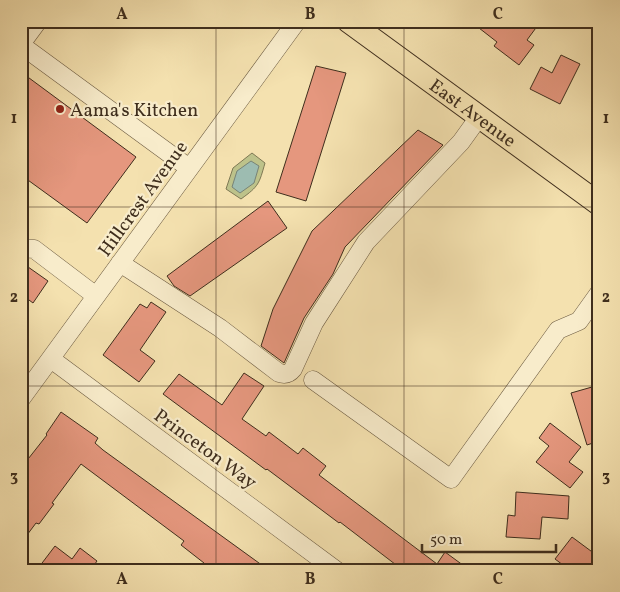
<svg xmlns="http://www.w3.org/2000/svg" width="620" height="592" font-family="Vollkorn,serif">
	<rect width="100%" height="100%" fill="#f4e1af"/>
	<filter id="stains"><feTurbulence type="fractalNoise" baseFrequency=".004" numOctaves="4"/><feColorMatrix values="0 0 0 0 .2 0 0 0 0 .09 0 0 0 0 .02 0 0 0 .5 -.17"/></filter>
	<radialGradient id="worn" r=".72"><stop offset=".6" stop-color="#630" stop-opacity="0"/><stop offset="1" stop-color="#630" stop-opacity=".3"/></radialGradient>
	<path fill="#bdc28a" stroke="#7e7854" d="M 252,153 L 265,163 C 259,184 259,186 241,199 L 226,189 L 233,168 Z"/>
	<path fill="#9dbcb1" stroke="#778376" d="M 251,161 L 259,166 L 254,183 L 240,193 L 232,187 L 237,171 Z"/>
	<path fill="#e5977e" stroke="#3f2e1d" d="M 470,21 L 541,21 L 527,40 L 534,45 L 519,65 L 494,46 L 497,42 Z
		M 561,55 L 580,64 L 560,104 L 530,89 L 541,67 L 552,73 Z
		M 316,66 L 346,73 L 306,201 L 276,192 Z
		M 21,72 L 136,157 L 87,223 L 21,175 Z
		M 418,130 L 443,145 L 345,247 L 333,274 L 304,318 L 284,363 L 261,346 L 273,309 L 312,231 Z
		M 268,201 L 287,228 L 190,296 L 174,286 L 167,276 Z
		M 21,262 L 48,281 L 33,303 L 21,294 Z
		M 151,302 L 166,312 L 140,350 L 155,361 L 139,382 L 103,355 L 140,304 L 147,308 Z
		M 244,373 L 264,386 L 242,419 L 266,436 L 269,432 L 298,454 L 303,448 L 326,466 L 319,475 L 437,564 L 445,552 L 471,571 L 404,571 L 340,522 L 339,523 L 267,469 L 266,470 L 163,394 L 179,374 L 222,405 Z
		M 599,385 L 599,441 L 587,445 L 571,393 Z
		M 61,412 L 98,438 L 95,443 L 103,450 L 270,571 L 198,571 L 204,563 L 181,545 L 184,541 L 81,464 L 52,503 L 54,504 L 39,524 L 36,523 L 21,543 L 21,468 L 47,435 L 46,434 Z
		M 550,423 L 581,447 L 569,462 L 583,472 L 570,488 L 536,462 L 549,446 L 539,438 Z
		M 516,492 L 569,496 L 568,519 L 542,517 L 540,539 L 506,537 L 508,515 L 515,516 Z
		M 572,537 L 599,557 L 599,571 L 571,571 L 555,559 Z
		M 55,546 L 72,559 L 80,548 L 97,561 L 90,571 L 36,571 Z"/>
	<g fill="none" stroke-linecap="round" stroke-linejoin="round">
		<g stroke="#6c5b42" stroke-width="19">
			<path id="minor" d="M 21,44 L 38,21
				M 21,45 L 189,168
				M 21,248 L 34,249 L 96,296
				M 120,263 L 220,328 L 279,373 C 285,375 289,374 293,369 L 314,323 L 366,242 L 461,142 L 479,117
				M 51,359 L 337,571
				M 313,380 L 451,479 L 558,330 L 579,321 L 599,293
				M 21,399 L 297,21"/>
		</g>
		<g stroke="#3f2e1d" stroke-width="24">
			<g id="major">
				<path id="s1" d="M 348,21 L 599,204"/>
			</g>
		</g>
		<use href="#minor" stroke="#f8eccb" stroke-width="18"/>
		<use href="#major" stroke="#f4e1af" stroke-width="22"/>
	</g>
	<path fill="none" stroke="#3f2e1d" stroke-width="1" stroke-opacity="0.55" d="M 216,21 L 216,571M 404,21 L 404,571M 21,207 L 599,207M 21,386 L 599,386"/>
	<circle fill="#8f2418" stroke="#f8eccb" stroke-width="2" cx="60" cy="109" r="5"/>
	<g text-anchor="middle" stroke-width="4.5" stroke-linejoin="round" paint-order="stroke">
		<g font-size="19" fill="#3f2e1d" stroke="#f8eccb" text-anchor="start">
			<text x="70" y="116">Aama's Kitchen</text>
		</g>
		<g font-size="19" fill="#3f2e1d" stroke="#f8eccb">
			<text dy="7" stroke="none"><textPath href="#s1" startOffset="155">East Avenue</textPath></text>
			<text transform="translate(142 198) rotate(-54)" y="7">Hillcrest Avenue</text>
			<text transform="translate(206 448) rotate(36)" y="7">Princeton Way</text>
		</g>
	</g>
	<rect width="620" height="592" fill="none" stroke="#f4e1af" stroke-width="55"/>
	<path d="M422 544v8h134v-8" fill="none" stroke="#3f2e1d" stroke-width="2.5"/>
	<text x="430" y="544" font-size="15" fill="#3f2e1d" stroke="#f8eccb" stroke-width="4" paint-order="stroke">50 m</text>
	<rect x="28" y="28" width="564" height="536" fill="none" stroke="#3f2e1d" stroke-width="2"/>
	<g font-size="16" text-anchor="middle" font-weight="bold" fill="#3f2e1d">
		<text x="122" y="19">A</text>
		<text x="310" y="19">B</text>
		<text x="498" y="19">C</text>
		<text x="14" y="123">1</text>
		<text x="606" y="123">1</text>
		<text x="14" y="302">2</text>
		<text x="606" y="302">2</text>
		<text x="14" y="481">3</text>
		<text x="606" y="481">3</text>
		<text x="122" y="584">A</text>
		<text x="310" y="584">B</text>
		<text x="498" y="584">C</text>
	</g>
	<rect width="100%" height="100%" filter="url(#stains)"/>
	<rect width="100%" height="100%" fill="url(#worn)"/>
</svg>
